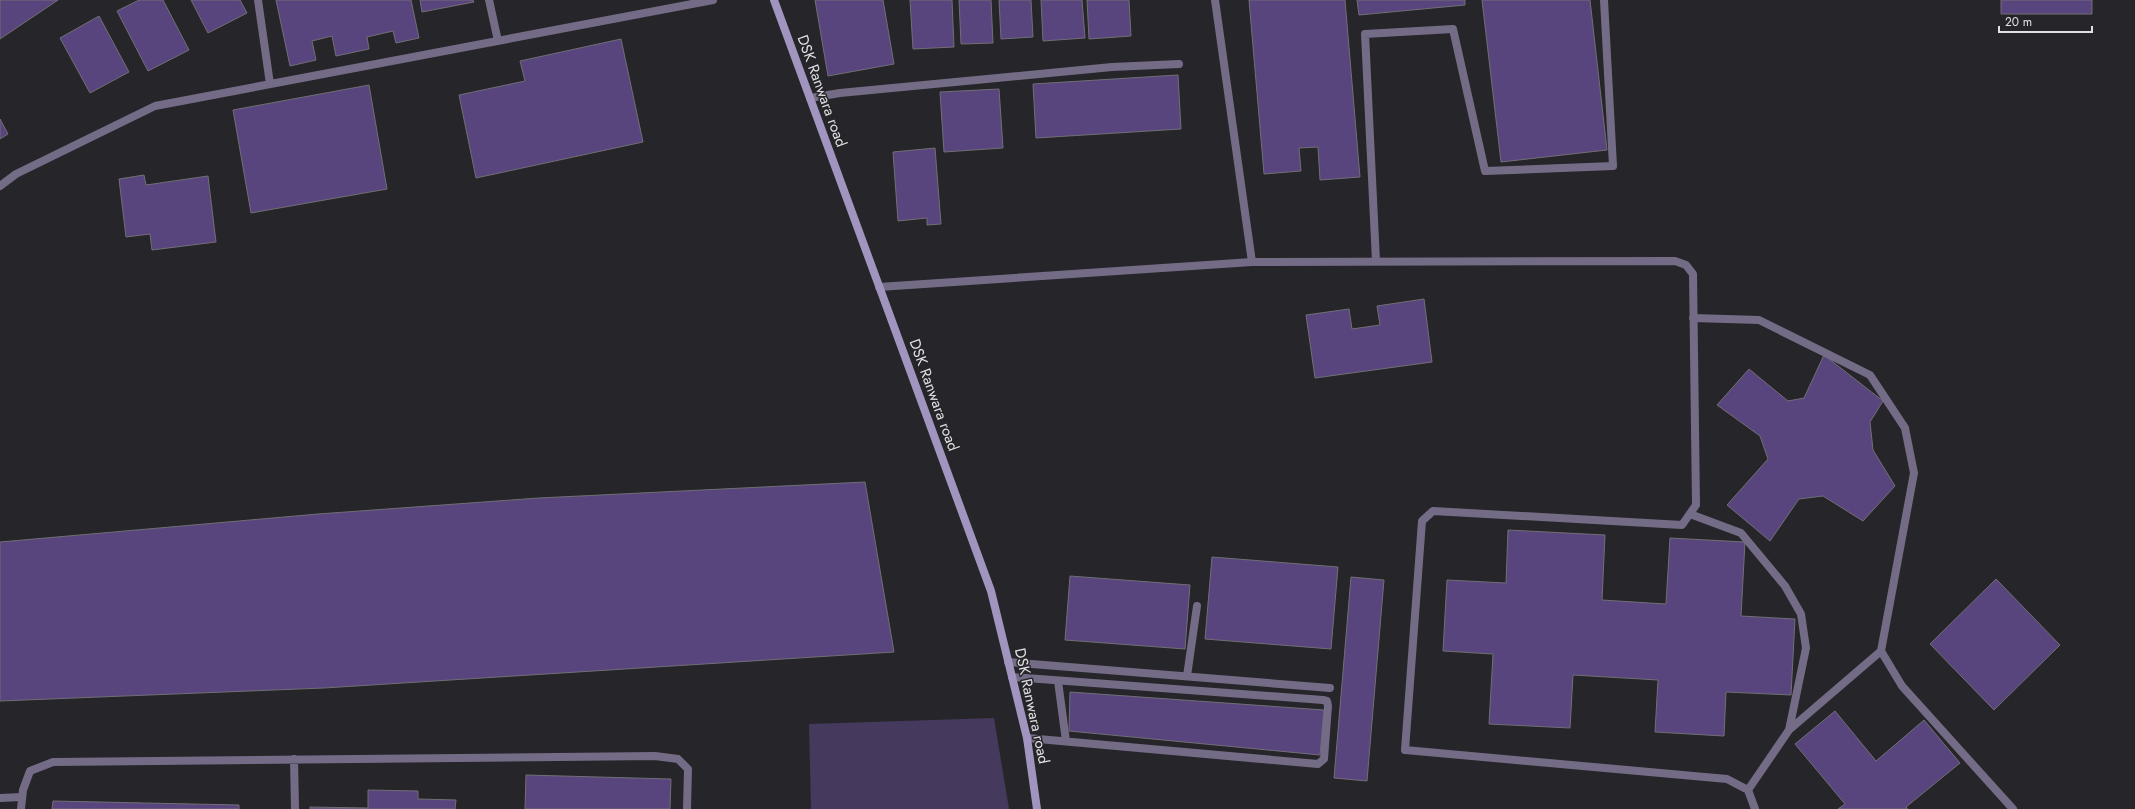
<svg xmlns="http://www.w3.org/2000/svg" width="2135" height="809" font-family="Jost,sans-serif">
	<rect width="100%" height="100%" fill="#262529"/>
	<path fill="#453a5d" d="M 994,718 L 1009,809 L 811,809 L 809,724 Z"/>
	<path fill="#59457e" stroke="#716f75" d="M 0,0 L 58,0 L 0,39 Z
		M 139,0 L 163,0 L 189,50 L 148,71 L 117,11 Z
		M 191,0 L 240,0 L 247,13 L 208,33 Z
		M 276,0 L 411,0 L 419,38 L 396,43 L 393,31 L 367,37 L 369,49 L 336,56 L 332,36 L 312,41 L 316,60 L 290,66 Z
		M 420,0 L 473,0 L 474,2 L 422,12 Z
		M 815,0 L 883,0 L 894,64 L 828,76 Z
		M 910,0 L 952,0 L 954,47 L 913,49 Z
		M 959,0 L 991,0 L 993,43 L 961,44 Z
		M 999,0 L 1031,0 L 1033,37 L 1001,39 Z
		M 1041,0 L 1082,0 L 1085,38 L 1043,41 Z
		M 1087,0 L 1129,0 L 1131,36 L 1089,39 Z
		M 1249,0 L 1345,0 L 1360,177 L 1320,180 L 1318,147 L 1299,148 L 1301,171 L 1264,174 Z
		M 1357,0 L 1465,0 L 1465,5 L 1359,15 Z
		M 1482,0 L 1590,0 L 1607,150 L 1501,162 Z
		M 2001,0 L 2092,0 L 2092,14 L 2001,14 Z
		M 99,16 L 129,72 L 90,93 L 60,38 Z
		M 621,39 L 643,142 L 476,178 L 459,95 L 525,81 L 520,61 Z
		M 1178,75 L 1181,129 L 1036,138 L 1033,84 Z
		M 369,85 L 387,189 L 251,213 L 233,110 Z
		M 999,89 L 1003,148 L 944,152 L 940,92 Z
		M 0,119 L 8,134 L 0,139 Z
		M 935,148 L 941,224 L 927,225 L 927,218 L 898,221 L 893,152 Z
		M 144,175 L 146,185 L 208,176 L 216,242 L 152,250 L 150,234 L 126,237 L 119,179 Z
		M 1424,299 L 1432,362 L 1315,378 L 1306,315 L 1349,309 L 1352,329 L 1380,325 L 1377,306 Z
		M 1824,355 L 1883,401 L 1870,422 L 1873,450 L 1895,486 L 1863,521 L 1823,496 L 1799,499 L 1770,541 L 1727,505 L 1768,459 L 1760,436 L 1717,405 L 1749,369 L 1788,401 L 1804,398 Z
		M 865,482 L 894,652 L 324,688 L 0,701 L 0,542 L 318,514 L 539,498 Z
		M 1508,530 L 1605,535 L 1602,600 L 1666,604 L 1670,538 L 1745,542 L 1741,616 L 1795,619 L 1791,695 L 1726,692 L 1724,736 L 1655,732 L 1658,680 L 1573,675 L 1570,728 L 1489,724 L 1493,654 L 1443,651 L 1447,580 L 1506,583 Z
		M 1212,557 L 1338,567 L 1331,649 L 1205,639 Z
		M 1070,576 L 1190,585 L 1185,649 L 1065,640 Z
		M 1351,577 L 1384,580 L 1367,781 L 1334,778 Z
		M 1996,579 L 2060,645 L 1994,710 L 1930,644 Z
		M 1070,692 L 1324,710 L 1320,755 L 1069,731 Z
		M 1835,711 L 1876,761 L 1924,720 L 1960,763 L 1906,807 L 1908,809 L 1838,809 L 1845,804 L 1795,744 Z
		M 526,775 L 671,779 L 670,809 L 525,809 Z
		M 368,790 L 418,791 L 418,799 L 456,800 L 455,809 L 310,809 L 310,807 L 368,808 Z
		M 53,801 L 239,805 L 239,809 L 52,809 Z"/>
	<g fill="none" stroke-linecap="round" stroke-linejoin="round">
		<path stroke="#746c87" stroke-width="8" d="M 1215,0 L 1252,262
			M 1376,261 L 1365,34 L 1453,29 L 1485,171 L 1613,166 L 1604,0"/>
		<path stroke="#746c87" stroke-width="8" d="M 258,0 L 270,84
			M 489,0 L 498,41
			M 810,98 L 840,93 L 1112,67 L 1179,64
			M 0,186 L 16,174 L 155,106 L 713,0
			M 879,287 L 1252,262 L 1675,261 L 1686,265 L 1693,274 L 1696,505 L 1682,525 L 1433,511 L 1422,521 L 1405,750 L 1727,779 L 1748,790 L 1755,809
			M 1693,318 L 1759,320 L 1870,375 L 1905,428 L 1914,473 L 1881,651 L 1902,686 L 2013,809
			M 1690,514 L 1741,533 L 1785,586 L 1801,614 L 1806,648 L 1789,730 L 1748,790
			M 1008,662 L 1330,688
			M 1187,676 L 1197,606
			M 1012,677 L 1323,700 L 1327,701 L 1328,706 L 1324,759 L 1318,764 L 1027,738
			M 1058,681 L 1066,741
			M 1789,730 L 1881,651
			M 294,759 L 295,809
			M 0,798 L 22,797
			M 21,809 L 23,790 L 30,771 L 53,762 L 655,756 L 678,759 L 688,769 L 687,809"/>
		<path stroke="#a194bf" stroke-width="8" d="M 774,0 L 991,591 L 1027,738 L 1037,809"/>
	</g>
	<g text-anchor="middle" stroke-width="3" stroke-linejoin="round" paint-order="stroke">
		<g font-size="15" fill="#e1e0e3" stroke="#262529">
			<text transform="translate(822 91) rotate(70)" y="5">DSK Ranwara road</text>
			<text transform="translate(934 395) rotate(70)" y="5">DSK Ranwara road</text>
			<text transform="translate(1032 706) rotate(78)" y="5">DSK Ranwara road</text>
		</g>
	</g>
	<path d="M1999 26v6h93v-6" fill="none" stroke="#e1e0e3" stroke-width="2"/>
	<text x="2005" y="26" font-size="12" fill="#e1e0e3" stroke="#262529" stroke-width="3" paint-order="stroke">20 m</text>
</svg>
